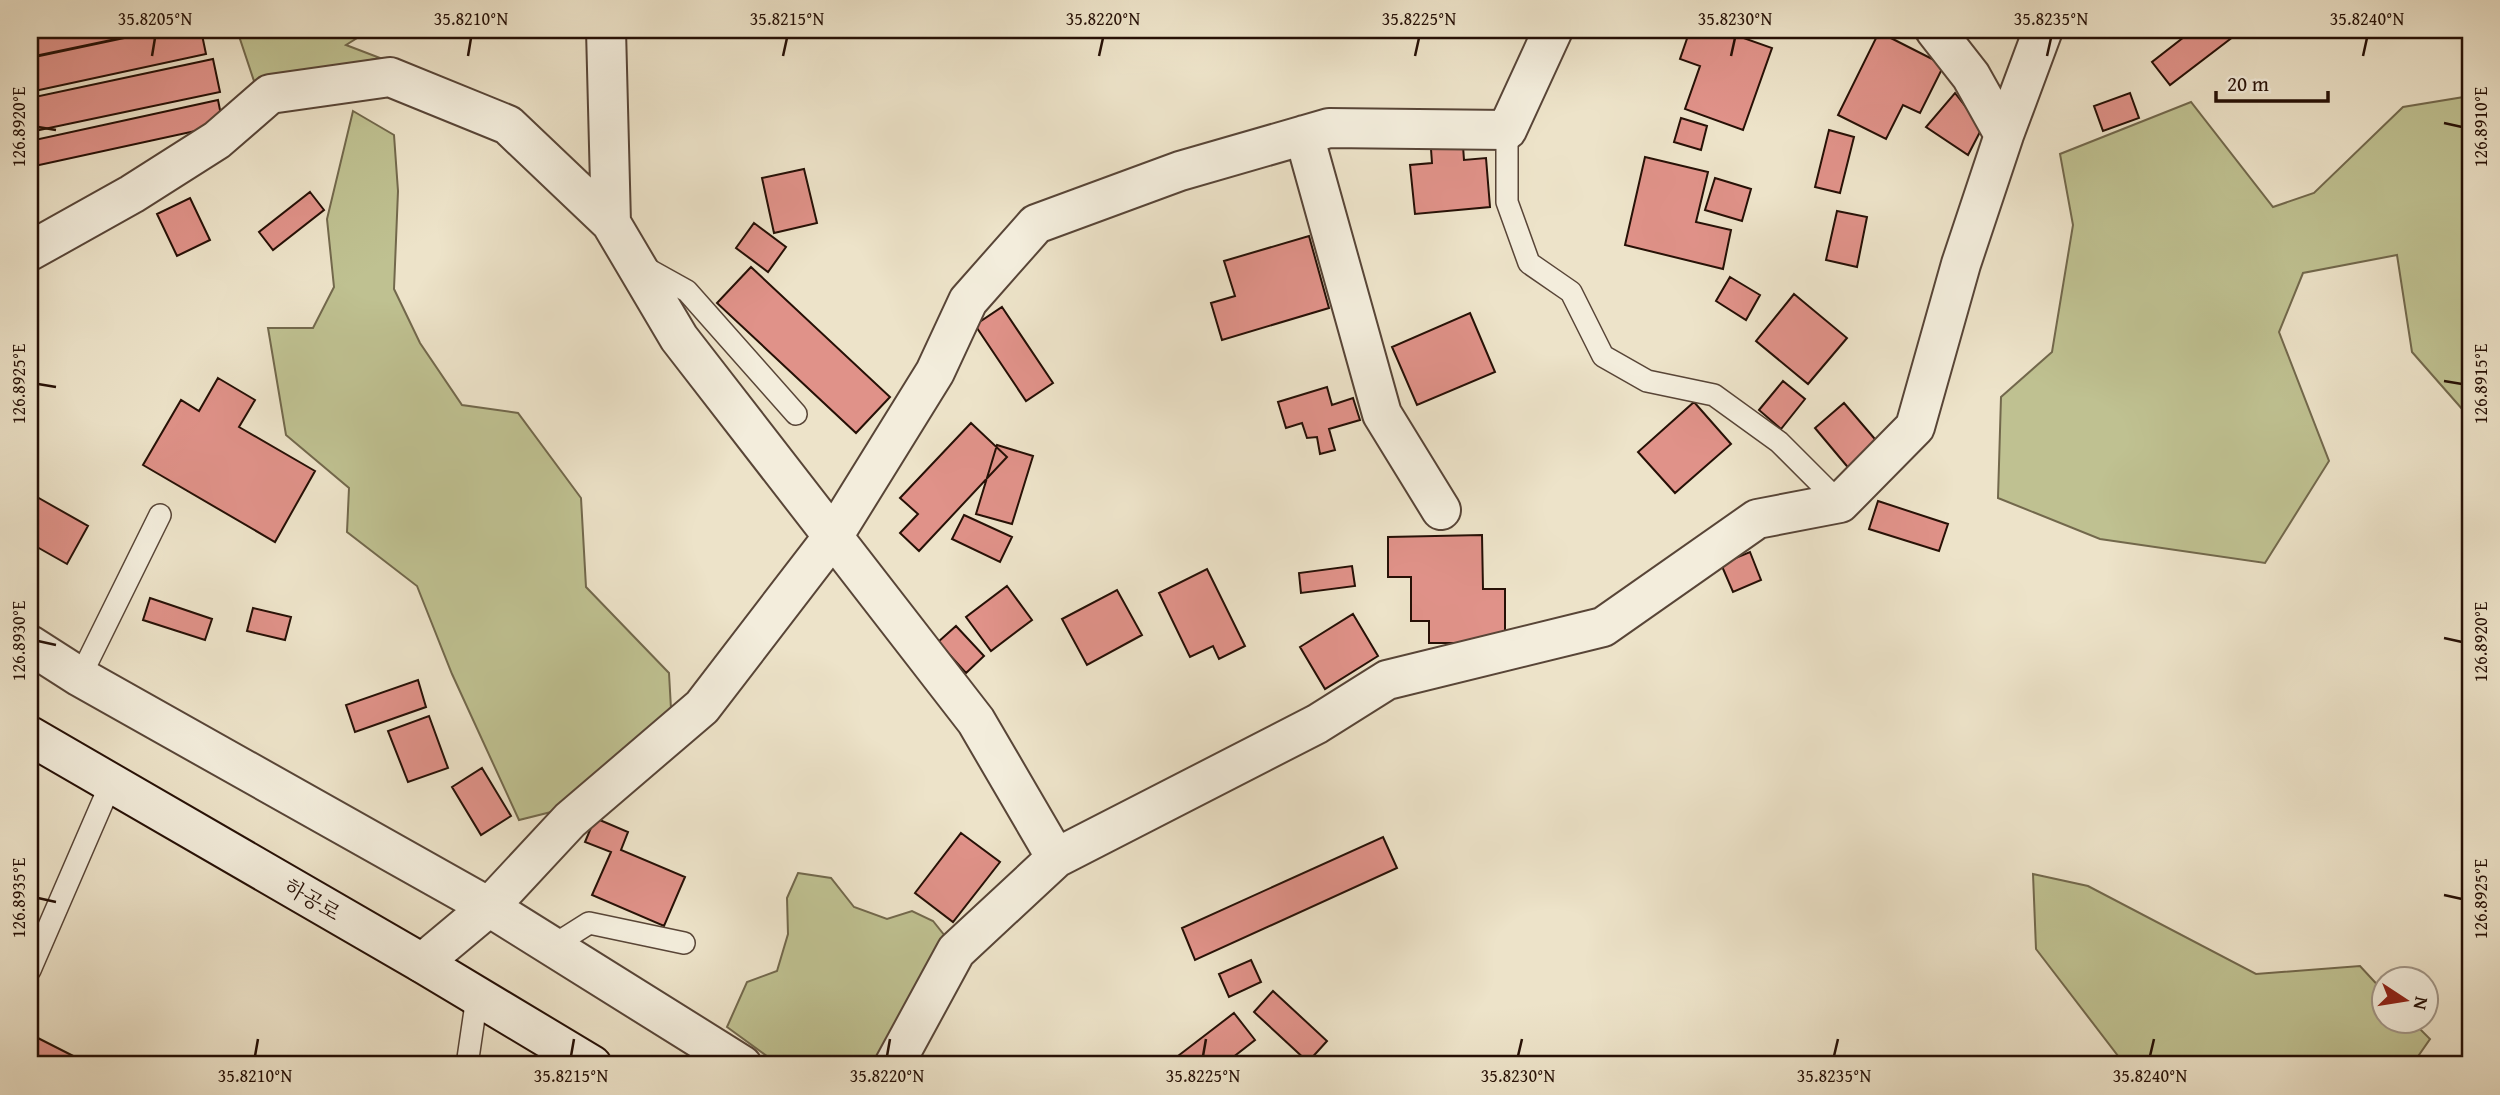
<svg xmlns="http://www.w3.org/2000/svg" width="2500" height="1095" font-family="'Gentium Book Plus','Noto Serif KR',serif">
	<rect width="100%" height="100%" fill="#ede3c9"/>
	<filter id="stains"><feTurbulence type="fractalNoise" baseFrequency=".00286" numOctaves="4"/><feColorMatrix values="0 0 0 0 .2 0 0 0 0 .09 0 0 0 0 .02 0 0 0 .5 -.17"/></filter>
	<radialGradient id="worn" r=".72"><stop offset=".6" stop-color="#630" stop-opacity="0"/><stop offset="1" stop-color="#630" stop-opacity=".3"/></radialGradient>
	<path fill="#bfc191" stroke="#72684c" stroke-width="2" d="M 237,30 L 370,30 L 346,45 L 380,58 L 255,84 Z
		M 2470,96 L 2470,418 L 2412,352 L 2397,255 L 2303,273 L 2279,332 L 2329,461 L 2265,563 L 2100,539 L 1998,498 L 2001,397 L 2052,352 L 2073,225 L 2060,154 L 2191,102 L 2273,207 L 2314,193 L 2403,107 Z
		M 353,111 L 394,135 L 398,191 L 394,289 L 420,343 L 462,405 L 518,413 L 581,498 L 586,587 L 669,673 L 671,709 L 551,812 L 519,820 L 452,674 L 417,586 L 347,532 L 349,488 L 286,435 L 268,328 L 313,328 L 334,287 L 327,219 Z
		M 798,873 L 831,878 L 854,907 L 887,919 L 912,911 L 933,921 L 949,941 L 879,1065 L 779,1065 L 727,1027 L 747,982 L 777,971 L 788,934 L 787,898 Z
		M 2033,874 L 2088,886 L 2256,974 L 2360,966 L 2384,992 L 2384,1021 L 2413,1022 L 2430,1039 L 2412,1065 L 2125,1065 L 2036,949 Z"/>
	<path fill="#e09289" stroke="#261006" stroke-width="2" d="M 30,30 L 159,30 L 30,57 Z
		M 162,30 L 201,30 L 206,54 L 30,92 L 30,58 Z
		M 1690,30 L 1721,30 L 1772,48 L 1743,130 L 1685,109 L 1700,66 L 1680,59 Z
		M 2193,30 L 2242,30 L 2170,85 L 2152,62 Z
		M 1879,32 L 1944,65 L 1920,113 L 1903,105 L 1886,139 L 1838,115 Z
		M 213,59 L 220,92 L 30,132 L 30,98 Z
		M 1955,93 L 1982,128 L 1968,155 L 1926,127 Z
		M 2130,93 L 2139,118 L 2103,131 L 2094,106 Z
		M 218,100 L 223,125 L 30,167 L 30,141 Z
		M 1681,118 L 1707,126 L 1701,150 L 1674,142 Z
		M 1829,130 L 1854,137 L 1840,193 L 1815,187 Z
		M 1463,146 L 1464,160 L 1486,158 L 1490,207 L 1415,214 L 1410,165 L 1432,163 L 1431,149 Z
		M 1645,157 L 1708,172 L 1696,222 L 1731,230 L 1723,269 L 1625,245 Z
		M 804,169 L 817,223 L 774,233 L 762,178 Z
		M 1715,178 L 1751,189 L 1742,221 L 1705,210 Z
		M 310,192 L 324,210 L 273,250 L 259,232 Z
		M 190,198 L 210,240 L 177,256 L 157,214 Z
		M 1837,211 L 1867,217 L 1857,267 L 1826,260 Z
		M 754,223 L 786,247 L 768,272 L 736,248 Z
		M 1309,236 L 1329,308 L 1222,340 L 1211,303 L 1235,296 L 1224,261 Z
		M 751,267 L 890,397 L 856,433 L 717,303 Z
		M 1730,277 L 1760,295 L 1746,320 L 1716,301 Z
		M 1794,294 L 1847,338 L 1808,384 L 1756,341 Z
		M 1002,307 L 1053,383 L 1026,401 L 975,325 Z
		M 1470,313 L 1495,372 L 1417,405 L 1392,347 Z
		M 218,378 L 255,400 L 239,427 L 315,471 L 275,542 L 143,465 L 181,400 L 199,411 Z
		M 1783,381 L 1805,399 L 1781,429 L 1759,410 Z
		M 1327,387 L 1332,405 L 1353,398 L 1360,420 L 1329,429 L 1335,450 L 1320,454 L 1317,437 L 1307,438 L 1302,423 L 1286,428 L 1278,402 Z
		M 1694,402 L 1731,444 L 1675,493 L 1638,452 Z
		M 1844,403 L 1880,445 L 1851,471 L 1815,428 Z
		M 971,423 L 1007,457 L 919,551 L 900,533 L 918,514 L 900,498 Z
		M 997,445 L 1033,456 L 1012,524 L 976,514 Z
		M 30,493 L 88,526 L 67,564 L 30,543 Z
		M 1878,501 L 1948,524 L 1939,551 L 1869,529 Z
		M 964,515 L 1012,537 L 1000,562 L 952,539 Z
		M 1482,535 L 1483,589 L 1505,589 L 1505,643 L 1429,643 L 1429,621 L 1411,621 L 1411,577 L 1388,577 L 1388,537 Z
		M 1750,552 L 1761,580 L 1733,592 L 1721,564 Z
		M 1352,566 L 1355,586 L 1301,593 L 1299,573 Z
		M 1207,569 L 1245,646 L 1219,659 L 1213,646 L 1190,657 L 1159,593 Z
		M 1007,586 L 1032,620 L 991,651 L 966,617 Z
		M 1117,590 L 1142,635 L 1087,665 L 1062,619 Z
		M 150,598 L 212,619 L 205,640 L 143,620 Z
		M 253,608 L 291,617 L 285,640 L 247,631 Z
		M 1353,614 L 1378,656 L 1325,689 L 1300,647 Z
		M 956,626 L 984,656 L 966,673 L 938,642 Z
		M 418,680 L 426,707 L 355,732 L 346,705 Z
		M 429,716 L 448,768 L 408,782 L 388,731 Z
		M 482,768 L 511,816 L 481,835 L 452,787 Z
		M 595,818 L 628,832 L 621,850 L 685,877 L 664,926 L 592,895 L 611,852 L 585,842 Z
		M 961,833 L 1000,862 L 953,922 L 915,893 Z
		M 1383,837 L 1397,868 L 1195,960 L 1182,928 Z
		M 1251,960 L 1261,982 L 1229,997 L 1219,974 Z
		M 1273,991 L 1327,1041 L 1308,1062 L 1254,1012 Z
		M 1234,1013 L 1255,1040 L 1223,1065 L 1180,1065 L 1174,1059 Z
		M 30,1034 L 91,1065 L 30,1065 Z"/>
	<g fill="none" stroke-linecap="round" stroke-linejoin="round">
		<g stroke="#584537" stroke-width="24">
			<path id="service" d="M 1507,130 L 1507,202 L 1529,263 L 1571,292 L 1603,356 L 1647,381 L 1714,395 L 1779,442 L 1840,503
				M 642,266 L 687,291 L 796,414
				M 80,677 L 160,515
				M 551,947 L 589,923 L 684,943
				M 30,970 L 111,783
				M 467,1065 L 477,997"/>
		</g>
		<g stroke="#584537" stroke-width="42">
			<path id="minor" d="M 606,30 L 611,223 L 679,338 L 976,721 L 1056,858
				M 1304,135 L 1382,414 L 1441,510
				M 2004,135 L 2043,30
				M 30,251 L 132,194 L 217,140 L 270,94 L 390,77 L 508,125 L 611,223
				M 30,645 L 80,677 L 489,907 L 742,1065
				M 422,963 L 489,907 L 570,820 L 702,707 L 834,535 L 935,372 L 968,301 L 1036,224 L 1180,171 L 1329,128 L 1507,130 L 1553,30
				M 894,1065 L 956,951 L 1056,858 L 1317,724 L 1387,680 L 1603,627 L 1757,519 L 1840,503 L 1915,427 L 1961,264 L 2004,135 L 1971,76 L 1935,30"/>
		</g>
		<g stroke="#261006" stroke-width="42">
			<path id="secondary" d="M 30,736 L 422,963 L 592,1065"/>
		</g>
		<use href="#service" stroke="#f3eddc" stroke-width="21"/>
		<use href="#minor" stroke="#f3eddc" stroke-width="38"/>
		<use href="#secondary" stroke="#f3eddc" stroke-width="38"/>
	</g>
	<path fill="none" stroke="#261006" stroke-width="2.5" d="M 152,56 L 155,38M 468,56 L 471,38M 783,56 L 787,38M 1099,56 L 1103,38M 1415,56 L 1419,38M 1731,56 L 1735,38M 2047,56 L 2051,38M 2363,56 L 2367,38M 2444,123 L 2462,127M 38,127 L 56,130M 2444,381 L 2462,384M 38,384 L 56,387M 2444,638 L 2462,642M 38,641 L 56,645M 2444,895 L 2462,899M 38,898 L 56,902M 255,1056 L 258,1039M 571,1056 L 574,1039M 887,1056 L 890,1039M 1203,1056 L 1206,1039M 1518,1056 L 1522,1039M 1834,1056 L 1838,1039M 2150,1056 L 2154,1039"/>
	<g text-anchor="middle" stroke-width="7" stroke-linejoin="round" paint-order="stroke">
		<g font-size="21" fill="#261006" stroke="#f3eddc">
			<text transform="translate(312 900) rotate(30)" y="7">하공로</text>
		</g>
	</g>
	<rect width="2500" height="1095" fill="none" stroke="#ede3c9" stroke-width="77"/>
	<g transform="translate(2405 1000) rotate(102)"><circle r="33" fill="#f3eddc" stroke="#a19586" stroke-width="2"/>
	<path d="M0-5L12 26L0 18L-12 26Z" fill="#8f2418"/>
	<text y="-10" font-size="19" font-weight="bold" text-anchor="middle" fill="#261006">N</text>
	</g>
	<path d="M2216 91v10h112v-10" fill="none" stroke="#261006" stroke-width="3.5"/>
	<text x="2227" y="91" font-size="21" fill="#261006" stroke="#f3eddc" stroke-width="5" paint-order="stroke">20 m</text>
	<rect x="38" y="38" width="2424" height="1018" fill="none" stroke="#261006" stroke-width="2.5"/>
	<g font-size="18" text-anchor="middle" fill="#261006">
		<text x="155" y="25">35.8205°N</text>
		<text x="471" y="25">35.8210°N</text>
		<text x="787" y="25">35.8215°N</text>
		<text x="1103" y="25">35.8220°N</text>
		<text x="1419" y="25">35.8225°N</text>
		<text x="1735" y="25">35.8230°N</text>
		<text x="2051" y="25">35.8235°N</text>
		<text x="2367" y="25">35.8240°N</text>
		<text transform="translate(19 127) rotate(-90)" y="6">126.8920°E</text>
		<text transform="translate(2481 127) rotate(-90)" y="6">126.8910°E</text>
		<text transform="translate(19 384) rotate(-90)" y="6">126.8925°E</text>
		<text transform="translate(2481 384) rotate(-90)" y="6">126.8915°E</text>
		<text transform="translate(19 641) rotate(-90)" y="6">126.8930°E</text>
		<text transform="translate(2481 642) rotate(-90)" y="6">126.8920°E</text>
		<text transform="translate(19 898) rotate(-90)" y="6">126.8935°E</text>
		<text transform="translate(2481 899) rotate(-90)" y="6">126.8925°E</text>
		<text x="255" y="1082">35.8210°N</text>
		<text x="571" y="1082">35.8215°N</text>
		<text x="887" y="1082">35.8220°N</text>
		<text x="1203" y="1082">35.8225°N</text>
		<text x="1518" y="1082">35.8230°N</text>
		<text x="1834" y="1082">35.8235°N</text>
		<text x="2150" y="1082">35.8240°N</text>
	</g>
	<rect width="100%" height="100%" filter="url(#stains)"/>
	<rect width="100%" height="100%" fill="url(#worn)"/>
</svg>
